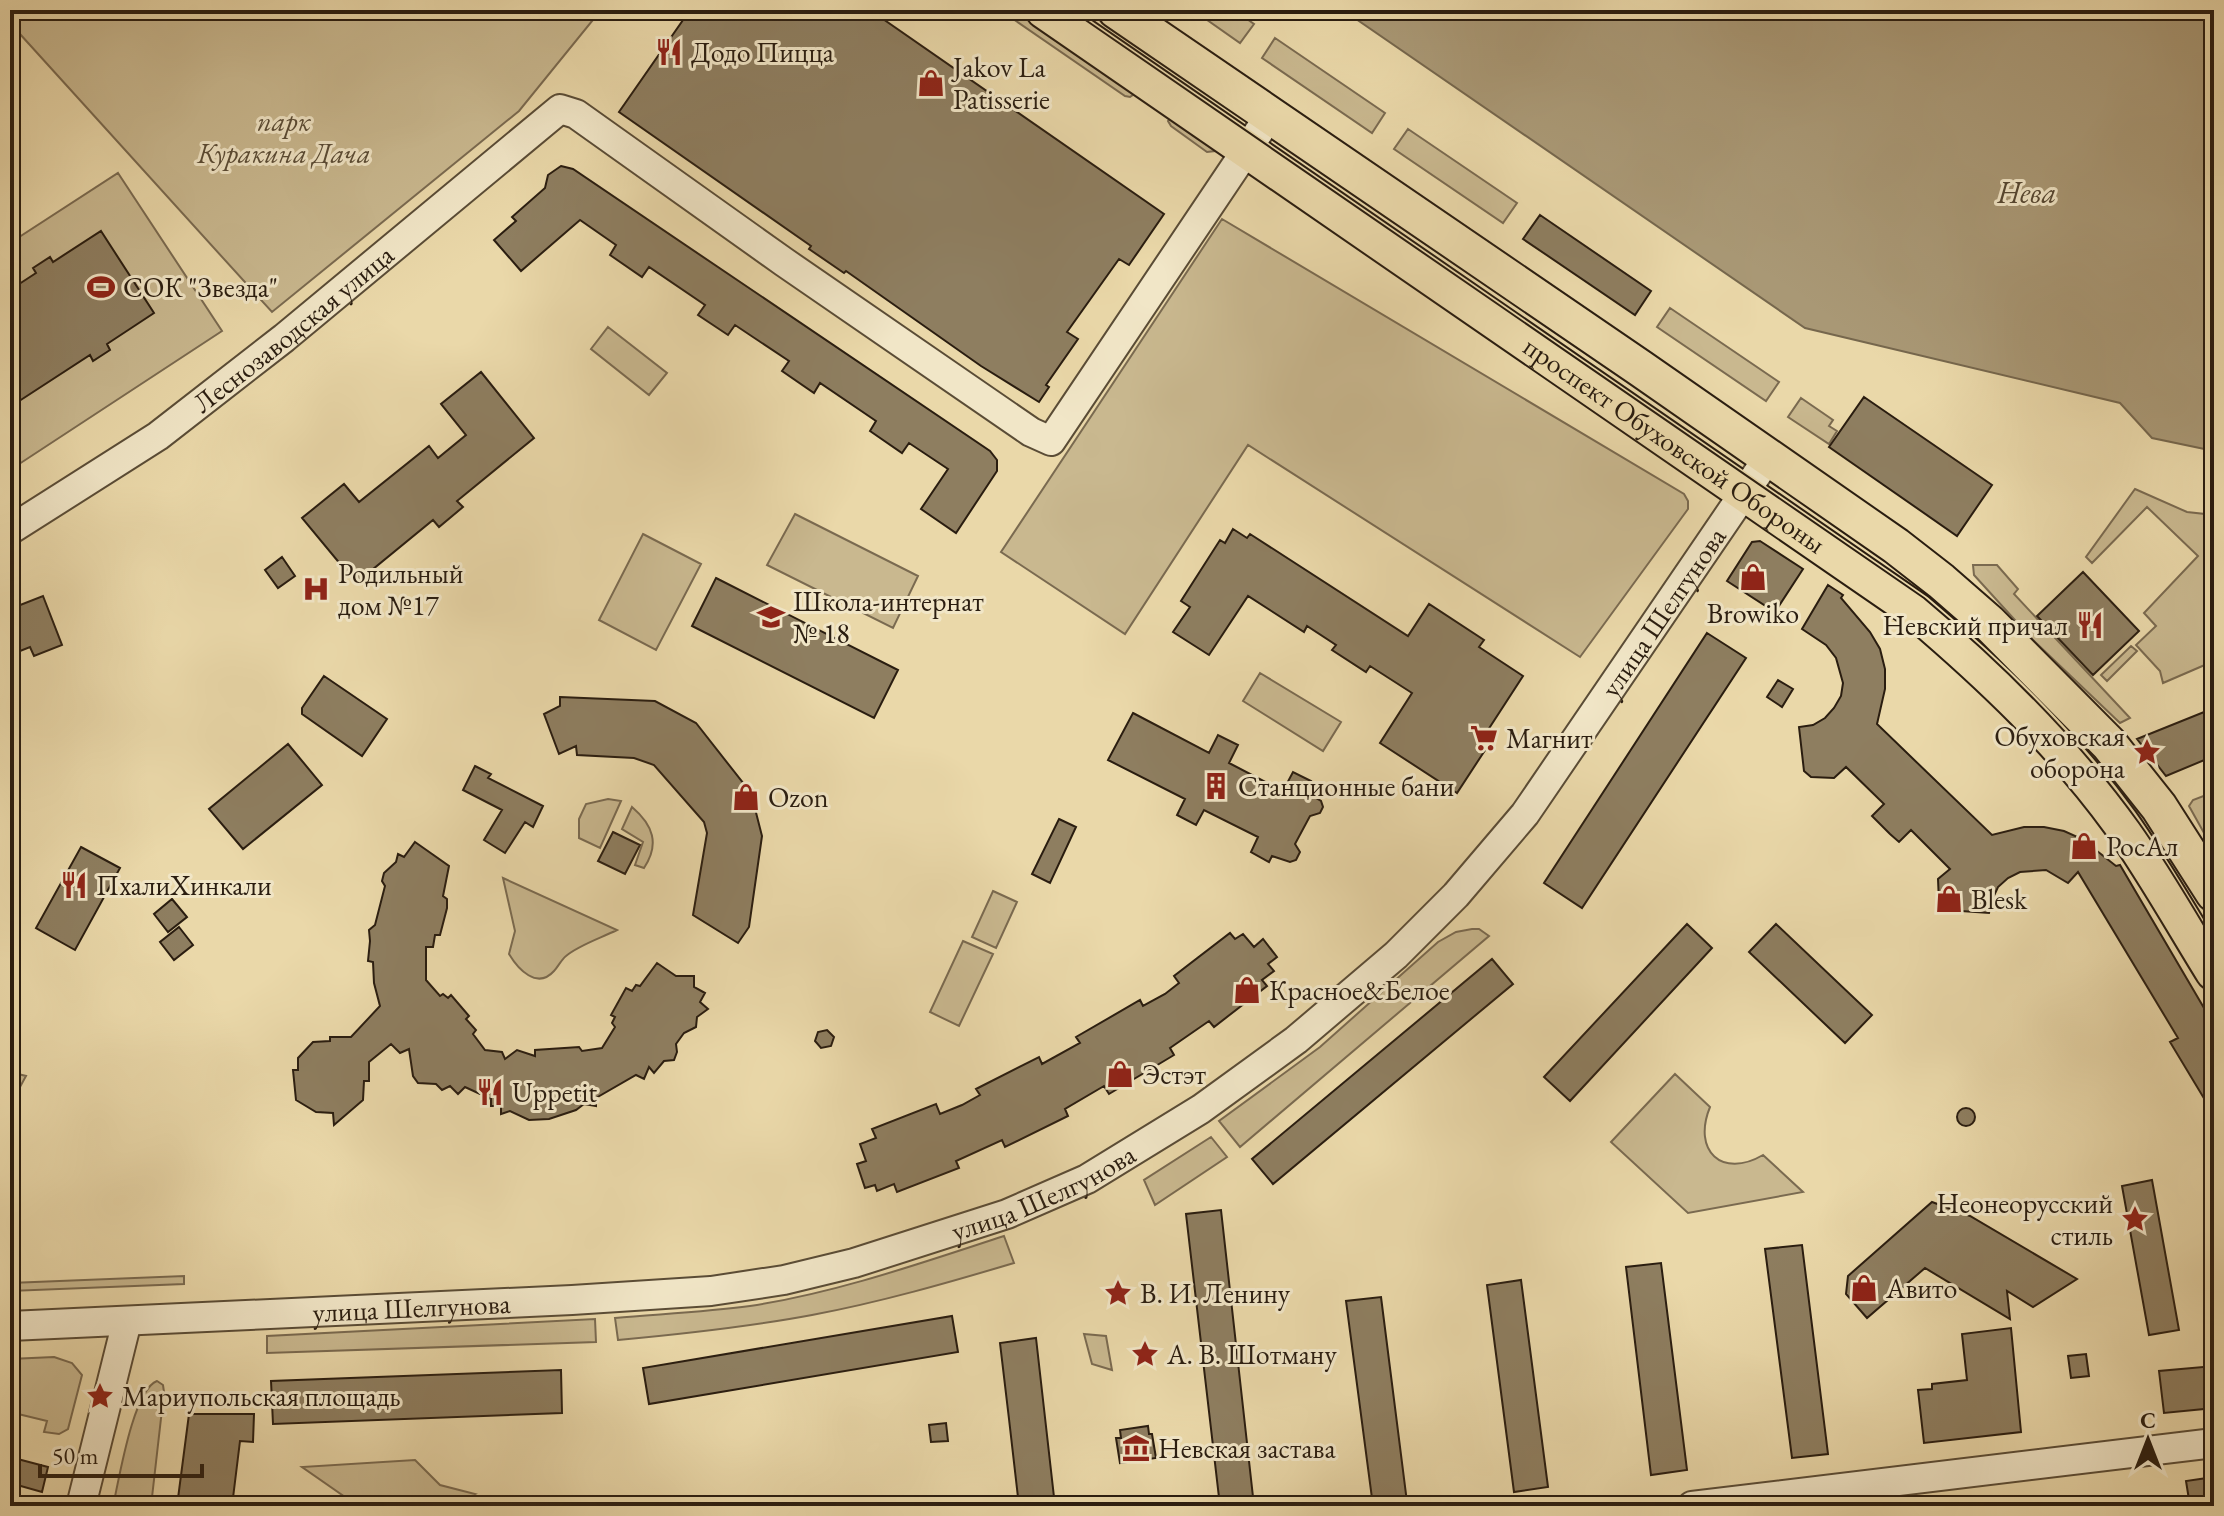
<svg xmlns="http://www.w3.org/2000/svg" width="2224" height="1516" font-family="'EB Garamond',serif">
	<rect width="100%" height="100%" fill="#ead8a9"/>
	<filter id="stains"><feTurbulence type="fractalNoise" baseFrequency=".0025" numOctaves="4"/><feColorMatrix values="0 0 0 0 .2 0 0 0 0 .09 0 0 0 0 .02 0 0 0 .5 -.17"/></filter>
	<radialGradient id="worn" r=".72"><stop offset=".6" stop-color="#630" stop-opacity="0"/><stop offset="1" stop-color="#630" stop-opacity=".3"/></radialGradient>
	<path fill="#c9b88f" stroke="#7a6a50" stroke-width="2" d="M 10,10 L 601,10 L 519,111 L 272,312 L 10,23 Z
		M 1000,10 L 1019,10 L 1132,87 L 1134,94 L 1130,97 L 1125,96 Z
		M 1193,10 L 1234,10 L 1254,24 L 1240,43 Z
		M 1275,38 L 1385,113 L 1372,133 L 1262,58 Z
		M 1171,117 L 1215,148 L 1215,151 L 1207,152 L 1171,126 L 1168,121 Z
		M 1408,129 L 1517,203 L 1503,223 L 1394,149 Z
		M 118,173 L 222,331 L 10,470 L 10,243 Z
		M 1222,219 L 1684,494 L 1688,501 L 1688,509 L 1580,657 L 1248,445 L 1125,634 L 1001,552 Z
		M 1670,308 L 1779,382 L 1766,401 L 1657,327 Z
		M 608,327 L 667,373 L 649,395 L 591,349 Z
		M 1801,398 L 1833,420 L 1829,426 L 1837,431 L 1829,444 L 1788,417 Z
		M 2135,489 L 2187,512 L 2214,515 L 2214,661 L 2163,683 L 2160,671 L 2136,645 L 2156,626 L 2144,613 L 2198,556 L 2147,507 L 2092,563 L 2086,557 Z
		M 795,514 L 918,576 L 893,628 L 767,565 Z
		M 643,534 L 701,564 L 656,650 L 599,620 Z
		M 1973,565 L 1997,565 L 2018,589 L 2014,594 L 2130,718 L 2120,723 L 2033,640 L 1974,575 Z
		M 2131,646 L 2137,651 L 2107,681 L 2101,675 Z
		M 1260,673 L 1341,722 L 1323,751 L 1243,701 Z
		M 2214,792 L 2214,851 L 2189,806 L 2193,800 Z
		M 608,799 L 621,801 L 600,848 L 579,838 L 579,819 L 586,804 Z
		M 632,807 C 653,825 660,844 644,868 L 635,865 L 643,842 L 622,829 Z
		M 503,878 L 617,930 C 601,938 579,945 566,956 C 561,960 558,967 554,971 C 537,990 518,969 509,954 L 515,931 Z
		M 993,891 L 1017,902 L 996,948 L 972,937 Z
		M 1472,929 L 1479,929 L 1489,936 L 1240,1147 L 1219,1121 L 1320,1047 L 1438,942 L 1456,932 Z
		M 963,941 L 993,954 L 959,1026 L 930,1012 Z
		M 10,1072 L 26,1076 L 14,1098 L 10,1098 Z
		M 1675,1074 L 1710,1107 C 1692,1151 1722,1179 1763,1155 L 1803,1192 L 1688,1213 L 1611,1142 Z
		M 1211,1137 L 1227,1157 L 1155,1205 L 1144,1180 Z
		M 1004,1236 L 1014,1263 C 947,1283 881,1302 812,1315 C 748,1327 683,1334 618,1340 L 615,1318 C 660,1314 705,1312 750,1306 C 836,1293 921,1263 1004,1236 Z
		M 184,1276 L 184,1284 L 10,1291 L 10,1283 Z
		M 595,1319 L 596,1342 L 267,1353 L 267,1336 Z
		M 1084,1334 L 1106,1336 L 1112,1370 L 1092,1364 Z
		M 54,1357 L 72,1363 L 82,1375 L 68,1429 L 59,1434 L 44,1432 L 47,1421 L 18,1414 L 15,1424 L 10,1423 L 10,1359 Z
		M 157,1381 L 163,1385 L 164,1392 L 151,1506 L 113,1506 C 119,1480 133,1390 157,1381 Z
		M 415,1460 L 440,1485 L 475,1494 L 449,1506 L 358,1506 L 302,1467 Z"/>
	<path fill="#a99875" stroke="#76674d" stroke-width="2" d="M 1343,10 L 2214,10 L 2214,451 L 2152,438 L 2120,403 L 1805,328 Z"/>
	<path fill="#8e7e60" stroke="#2a1d10" stroke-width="2" d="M 690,10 L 870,10 L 1164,214 L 1129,265 L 1119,259 L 1067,332 L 1078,339 L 1046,385 L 1049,387 L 1039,402 L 981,366 L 846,271 L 844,273 L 809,249 L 811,246 L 619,112 Z
		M 561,166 L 573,169 L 990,451 L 997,460 L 997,471 L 956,533 L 921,509 L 948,469 L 909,443 L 902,453 L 870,431 L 876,421 L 820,383 L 814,393 L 782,371 L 789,361 L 735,325 L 728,335 L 698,315 L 705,305 L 649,267 L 642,277 L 610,255 L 616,245 L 580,220 L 521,271 L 494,240 L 516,221 L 512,217 L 545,188 L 548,175 Z
		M 1540,215 L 1651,291 L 1635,315 L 1523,239 Z
		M 101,231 L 154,313 L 107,344 L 110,350 L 93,361 L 90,355 L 10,407 L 10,290 L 36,273 L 33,268 L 50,257 L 53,262 Z
		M 481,372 L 534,438 L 457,501 L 463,507 L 439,527 L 433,520 L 356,583 L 302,518 L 344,484 L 359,502 L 429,446 L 438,458 L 466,435 L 441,404 Z
		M 1864,397 L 1992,485 L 1957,536 L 1829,447 Z
		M 1233,529 L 1247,538 L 1250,534 L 1408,636 L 1429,604 L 1484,640 L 1479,647 L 1523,676 L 1488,730 L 1495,735 L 1457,793 L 1380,743 L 1412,693 L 1370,666 L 1366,672 L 1332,650 L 1336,645 L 1307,626 L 1304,632 L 1248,596 L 1209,655 L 1173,632 L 1190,607 L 1181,601 L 1220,540 L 1225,543 Z
		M 1760,541 L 1803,569 L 1775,612 L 1727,581 L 1752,542 Z
		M 282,557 L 295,576 L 278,588 L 265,570 Z
		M 2083,572 L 2139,631 L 2093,675 L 2037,616 Z
		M 716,578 L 898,670 L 874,718 L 692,626 Z
		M 1828,585 L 1843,595 L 1841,598 L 1870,632 L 1880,649 L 1885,669 L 1885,689 L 1877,724 L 1992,835 L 2024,827 L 2044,827 L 2064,831 L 2082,839 L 2116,866 L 2120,865 L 2214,1025 L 2214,1115 L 2170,1042 L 2178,1038 L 2078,872 L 2068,883 L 2046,870 L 2020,872 L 2008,878 L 1998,887 L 1992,900 L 1989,913 L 1947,910 L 1939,902 L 1938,879 L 1950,869 L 1911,830 L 1899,842 L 1890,834 L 1872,816 L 1884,804 L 1846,767 L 1834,778 L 1811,777 L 1804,771 L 1799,727 L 1813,725 L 1825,718 L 1834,708 L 1841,696 L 1843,683 L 1836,658 L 1826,645 L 1802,629 Z
		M 43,596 L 62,645 L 34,656 L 30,647 L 10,655 L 10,609 Z
		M 1707,633 L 1746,658 L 1582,908 L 1544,883 Z
		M 324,676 L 387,719 L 362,756 L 302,714 L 302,708 Z
		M 1778,680 L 1793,689 L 1782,707 L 1767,697 Z
		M 560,697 L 655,701 L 696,723 L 751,793 L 762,836 L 749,927 L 738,943 L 693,915 L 707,833 L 704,822 L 654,765 L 634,758 L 577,755 L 576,746 L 559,754 L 544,714 L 560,706 Z
		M 2214,708 L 2214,756 L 2166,776 L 2137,739 Z
		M 1133,713 L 1209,753 L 1218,735 L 1238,745 L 1229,763 L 1283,791 L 1293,772 L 1311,781 L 1306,792 L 1321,801 L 1323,807 L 1320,813 L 1310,816 L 1295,844 L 1300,852 L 1296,860 L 1290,862 L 1272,856 L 1269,862 L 1251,852 L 1258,837 L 1204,810 L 1196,825 L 1177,815 L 1185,799 L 1108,760 Z
		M 288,744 L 322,785 L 243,849 L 209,809 Z
		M 475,766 L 491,774 L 488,778 L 543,806 L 533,827 L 525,822 L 505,853 L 484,840 L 502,810 L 463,790 Z
		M 1059,819 L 1076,827 L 1050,883 L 1032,874 Z
		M 613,832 L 640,845 L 625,874 L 598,861 Z
		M 415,842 L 449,866 L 443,896 L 447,899 L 447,908 L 440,935 L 435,935 L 433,947 L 426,947 L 426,980 L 440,996 L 443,994 L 448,998 L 451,995 L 469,1016 L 466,1019 L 476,1030 L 473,1034 L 485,1050 L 502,1052 L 505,1059 L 517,1050 L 535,1056 L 535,1050 L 579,1047 L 582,1051 L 602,1048 L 615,1027 L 612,1023 L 615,1017 L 611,1015 L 626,988 L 632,991 L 636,985 L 640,986 L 657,963 L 676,976 L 694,976 L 694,987 L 705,993 L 700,1002 L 708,1009 L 697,1017 L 696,1027 L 684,1033 L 676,1044 L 677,1052 L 674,1060 L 664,1061 L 654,1073 L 649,1067 L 644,1079 L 636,1075 L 596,1098 L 596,1106 L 584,1104 L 576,1110 L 549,1119 L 529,1120 L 510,1111 L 501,1114 L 501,1106 L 491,1106 L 491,1099 L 465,1087 L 458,1094 L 450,1086 L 442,1090 L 436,1084 L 418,1083 L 413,1076 L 409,1049 L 400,1053 L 391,1044 L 369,1062 L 369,1081 L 364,1081 L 363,1100 L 334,1125 L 333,1113 L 316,1112 L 296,1100 L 293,1070 L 298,1070 L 298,1058 L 313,1042 L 330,1041 L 330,1037 L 351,1037 L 380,1006 L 374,983 L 373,962 L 368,961 L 370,941 L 369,930 L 375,925 L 385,886 L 382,881 L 384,873 L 396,862 L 398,854 L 404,857 Z
		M 81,847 L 120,868 L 75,950 L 36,928 Z
		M 172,899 L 187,917 L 168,932 L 154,914 Z
		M 1687,924 L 1712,948 L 1570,1101 L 1544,1077 Z
		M 1776,924 L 1872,1015 L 1845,1043 L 1749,952 Z
		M 179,927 L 193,945 L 174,960 L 160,942 Z
		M 1230,933 L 1235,939 L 1243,934 L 1254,947 L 1263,939 L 1277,957 L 1268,964 L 1274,971 L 1262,980 L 1267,986 L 1214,1027 L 1209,1021 L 1170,1048 L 1174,1055 L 1109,1094 L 1104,1086 L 1065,1109 L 1068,1116 L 1005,1147 L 1002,1140 L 956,1161 L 959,1168 L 897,1192 L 894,1184 L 877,1191 L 875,1185 L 865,1188 L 857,1164 L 866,1161 L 860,1144 L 876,1138 L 872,1129 L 936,1104 L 940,1114 L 962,1105 L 980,1095 L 976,1089 L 1039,1057 L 1042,1064 L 1080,1043 L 1076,1037 L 1140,1000 L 1143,1006 L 1165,994 L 1179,983 L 1174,976 Z
		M 1492,959 L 1513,984 L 1273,1184 L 1252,1159 Z
		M 827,1030 L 834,1037 L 831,1046 L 821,1048 L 815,1041 L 818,1032 Z
		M1957 1117a9 9 0 1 1 18 0a9 9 0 1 1-18 0Z
		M 2152,1180 L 2179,1330 L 2149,1335 L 2122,1186 Z
		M 1932,1202 L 1970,1216 L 2077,1279 L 2033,1307 L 2007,1291 L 2010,1319 L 1925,1268 L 1867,1318 L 1846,1294 L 1848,1276 Z
		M 1221,1210 L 1247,1443 L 1254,1506 L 1220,1506 L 1186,1214 Z
		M 1802,1245 L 1828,1454 L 1792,1458 L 1765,1249 Z
		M 1661,1263 L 1687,1470 L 1651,1475 L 1626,1267 Z
		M 1521,1280 L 1548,1487 L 1514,1492 L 1487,1285 Z
		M 1381,1297 L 1407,1502 L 1373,1506 L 1346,1301 Z
		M 952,1316 L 958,1352 L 649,1404 L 643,1368 Z
		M 2011,1328 L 2021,1432 L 1924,1443 L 1918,1390 L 1932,1389 L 1932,1384 L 1967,1380 L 1962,1334 Z
		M 1036,1338 L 1055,1506 L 1019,1506 L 1009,1419 L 1000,1343 Z
		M 2086,1354 L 2089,1376 L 2071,1378 L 2068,1356 Z
		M 2214,1366 L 2214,1408 L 2164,1413 L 2159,1371 Z
		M 561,1370 L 562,1413 L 273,1424 L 271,1381 Z
		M 189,1414 L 254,1414 L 253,1442 L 240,1441 L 232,1506 L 177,1506 Z
		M 946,1423 L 948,1441 L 931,1442 L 929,1425 Z
		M 1148,1426 L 1149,1434 L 1152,1434 L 1156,1458 L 1120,1463 L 1116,1438 L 1121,1438 L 1120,1430 Z
		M 10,1457 L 48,1467 L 42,1492 L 10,1483 Z
		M 2214,1477 L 2214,1506 L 2190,1506 L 2186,1481 Z"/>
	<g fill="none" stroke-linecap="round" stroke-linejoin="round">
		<g stroke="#5a4c36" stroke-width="32">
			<g id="minor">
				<path id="s1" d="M 10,530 L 158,436 L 284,338 L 560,109 L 576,114 L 784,262 L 1031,432 L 1051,441 L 1270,115"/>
				<path id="s2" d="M 10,1326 L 572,1300 L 711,1291 L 784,1280 L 854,1263 L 1007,1214 L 1087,1179 L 1201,1109 L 1296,1040 L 1396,955 L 1456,895 L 1525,814 L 1768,458"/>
				<path d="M 81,1506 L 127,1321"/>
				<path d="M 1692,1506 L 2214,1443"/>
			</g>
		</g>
		<g stroke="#2a1d10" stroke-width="40">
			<g id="major">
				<path id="s3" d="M 1044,10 L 1916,611 C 1990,674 2062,742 2120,822 C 2154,870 2183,922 2214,972"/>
				<path d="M 1116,10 L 1640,368 L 1896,546 L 1941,581 L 1988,622 L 2109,744 L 2159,807 L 2214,893"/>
			</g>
		</g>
		<use href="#minor" stroke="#f1e6c7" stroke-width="28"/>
		<use href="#major" stroke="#ead8a9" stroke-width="36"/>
		<path stroke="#2a1d10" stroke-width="2" d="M 1071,10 L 1924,598 C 2004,665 2078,738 2139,823 C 2166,861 2190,902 2214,942"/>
	</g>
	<defs>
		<g id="restaurant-bare" transform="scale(2.16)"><path d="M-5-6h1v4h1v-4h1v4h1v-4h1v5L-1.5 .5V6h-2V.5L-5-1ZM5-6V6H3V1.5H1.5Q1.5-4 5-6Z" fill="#8f2418" stroke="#f1e6c7" stroke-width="2.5" paint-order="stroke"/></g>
		<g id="shop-bare" transform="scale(2.16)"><path d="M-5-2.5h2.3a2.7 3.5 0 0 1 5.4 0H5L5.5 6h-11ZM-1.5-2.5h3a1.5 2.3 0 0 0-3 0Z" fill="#8f2418" stroke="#f1e6c7" stroke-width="2.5" paint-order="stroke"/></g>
		<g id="stadium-bare" transform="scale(2.16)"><path d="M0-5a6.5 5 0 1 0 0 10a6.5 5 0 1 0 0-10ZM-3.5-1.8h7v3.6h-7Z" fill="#8f2418" stroke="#f1e6c7" stroke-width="2.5" paint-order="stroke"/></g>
		<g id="hospital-bare" transform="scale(2.16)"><path d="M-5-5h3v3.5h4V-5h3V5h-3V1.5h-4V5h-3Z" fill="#8f2418" stroke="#f1e6c7" stroke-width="2.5" paint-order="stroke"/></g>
		<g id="school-bare" transform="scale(2.16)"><path d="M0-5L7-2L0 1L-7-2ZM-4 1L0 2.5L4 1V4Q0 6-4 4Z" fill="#8f2418" stroke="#f1e6c7" stroke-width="2.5" paint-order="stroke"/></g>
		<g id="supermarket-bare" transform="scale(2.16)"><path d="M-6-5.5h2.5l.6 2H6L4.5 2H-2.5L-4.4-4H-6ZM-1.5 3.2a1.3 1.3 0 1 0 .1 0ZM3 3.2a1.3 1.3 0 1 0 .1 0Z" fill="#8f2418" stroke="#f1e6c7" stroke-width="2.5" paint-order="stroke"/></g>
		<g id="sight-bare" transform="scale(2.16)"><path d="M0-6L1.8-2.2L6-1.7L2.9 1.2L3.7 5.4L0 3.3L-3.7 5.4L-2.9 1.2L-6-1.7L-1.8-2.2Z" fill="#8f2418" stroke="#f1e6c7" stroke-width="2.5" paint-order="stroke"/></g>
		<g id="building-bare" transform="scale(2.16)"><path d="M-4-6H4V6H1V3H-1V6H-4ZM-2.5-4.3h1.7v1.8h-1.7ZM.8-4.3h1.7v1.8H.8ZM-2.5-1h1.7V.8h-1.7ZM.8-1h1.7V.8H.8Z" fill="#8f2418" stroke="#f1e6c7" stroke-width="2.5" paint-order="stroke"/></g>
		<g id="museum-bare" transform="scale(2.16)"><path d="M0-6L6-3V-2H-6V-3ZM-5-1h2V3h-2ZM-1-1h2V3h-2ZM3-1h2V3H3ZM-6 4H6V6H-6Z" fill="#8f2418" stroke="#f1e6c7" stroke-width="2.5" paint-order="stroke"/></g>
	</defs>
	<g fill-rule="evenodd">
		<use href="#restaurant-bare" x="669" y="52"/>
		<use href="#shop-bare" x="931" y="83"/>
		<use href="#stadium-bare" x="101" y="287"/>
		<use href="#shop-bare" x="1753" y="577"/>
		<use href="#hospital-bare" x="316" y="589"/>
		<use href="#school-bare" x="771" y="617"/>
		<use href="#restaurant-bare" x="2090" y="625"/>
		<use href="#supermarket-bare" x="1484" y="738"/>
		<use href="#sight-bare" x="2147" y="752"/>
		<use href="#building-bare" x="1216" y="786"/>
		<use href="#shop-bare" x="746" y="797"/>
		<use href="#shop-bare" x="2084" y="846"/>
		<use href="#restaurant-bare" x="74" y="885"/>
		<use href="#shop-bare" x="1949" y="899"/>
		<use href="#shop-bare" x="1247" y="990"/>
		<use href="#shop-bare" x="1120" y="1074"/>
		<use href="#restaurant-bare" x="490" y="1092"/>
		<use href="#sight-bare" x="2135" y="1219"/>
		<use href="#shop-bare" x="1864" y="1288"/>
		<use href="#sight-bare" x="1118" y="1293"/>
		<use href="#sight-bare" x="1145" y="1354"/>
		<use href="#sight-bare" x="100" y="1396"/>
		<use href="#museum-bare" x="1136" y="1448"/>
	</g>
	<g text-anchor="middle" stroke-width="6" stroke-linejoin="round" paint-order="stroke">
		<g font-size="28" fill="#2a1d10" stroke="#f1e6c7" text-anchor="start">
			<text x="691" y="62">Додо Пицца</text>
			<text x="953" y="77">Jakov La<tspan x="953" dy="32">Patisserie</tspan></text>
			<text x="123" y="297">СОК "Звезда"</text>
			<text x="338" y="583">Родильный<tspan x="338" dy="32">дом №17</tspan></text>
			<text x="793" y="611">Школа-интернат<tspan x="793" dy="32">№ 18</tspan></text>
			<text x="1753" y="623" text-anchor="middle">Browiko</text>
			<text x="2068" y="635" text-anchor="end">Невский причал</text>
			<text x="2125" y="746" text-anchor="end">Обуховская<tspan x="2125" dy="32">оборона</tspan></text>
			<text x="1506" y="748">Магнит</text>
			<text x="1238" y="796">Станционные бани</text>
			<text x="768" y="807">Ozon</text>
			<text x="2106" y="856">РосАл</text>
			<text x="96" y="895">ПхалиХинкали</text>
			<text x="1971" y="909">Blesk</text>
			<text x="1269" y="1000">Красное&amp;Белое</text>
			<text x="1142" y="1084">Эстэт</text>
			<text x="512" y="1102">Uppetit</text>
			<text x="2113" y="1213" text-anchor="end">Неонеорусский<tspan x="2113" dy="32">стиль</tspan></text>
			<text x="1886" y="1298">Авито</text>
			<text x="1140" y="1303">В. И. Ленину</text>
			<text x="1167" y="1364">А. В. Шотману</text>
			<text x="122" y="1406">Мариупольская площадь</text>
			<text x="1158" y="1458">Невская застава</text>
		</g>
		<g font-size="28" font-style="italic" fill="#5a4c36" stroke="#f1e6c7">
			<text x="284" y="131">парк<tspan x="284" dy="32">Куракина Дача</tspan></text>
		</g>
		<g font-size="28" fill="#2a1d10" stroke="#f1e6c7">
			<text dy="10" stroke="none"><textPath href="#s1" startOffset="348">Леснозаводская улица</textPath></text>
			<text dy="10" stroke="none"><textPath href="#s3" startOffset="766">проспект Обуховской Обороны</textPath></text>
			<text dy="10" stroke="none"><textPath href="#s2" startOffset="1914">улица Шелгунова</textPath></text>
			<text dy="10" stroke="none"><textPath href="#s2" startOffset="1050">улица Шелгунова</textPath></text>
			<text dy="10" stroke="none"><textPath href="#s2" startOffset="402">улица Шелгунова</textPath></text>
		</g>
		<g font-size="30" font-style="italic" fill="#564833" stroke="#f1e6c7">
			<text x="2027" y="203">Нева</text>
		</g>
	</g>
	<rect width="2224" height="1516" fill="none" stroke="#ead8a9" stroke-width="40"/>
	<rect x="12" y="12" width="2200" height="1492" fill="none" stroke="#2a1d10" stroke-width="4"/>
	<rect x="20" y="20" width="2184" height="1476" fill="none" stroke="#2a1d10" stroke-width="2"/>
	<g transform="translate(2148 1440)" stroke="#f1e6c7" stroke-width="6" paint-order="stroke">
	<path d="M0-6L14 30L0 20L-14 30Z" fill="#2a1d10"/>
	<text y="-12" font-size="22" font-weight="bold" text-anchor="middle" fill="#2a1d10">С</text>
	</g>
	<path d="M40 1464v12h162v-12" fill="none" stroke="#2a1d10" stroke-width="4"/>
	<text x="52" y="1464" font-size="24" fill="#2a1d10" stroke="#f1e6c7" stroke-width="6" paint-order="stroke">50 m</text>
	<rect width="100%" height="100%" filter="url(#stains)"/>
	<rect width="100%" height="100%" fill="url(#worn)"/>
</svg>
